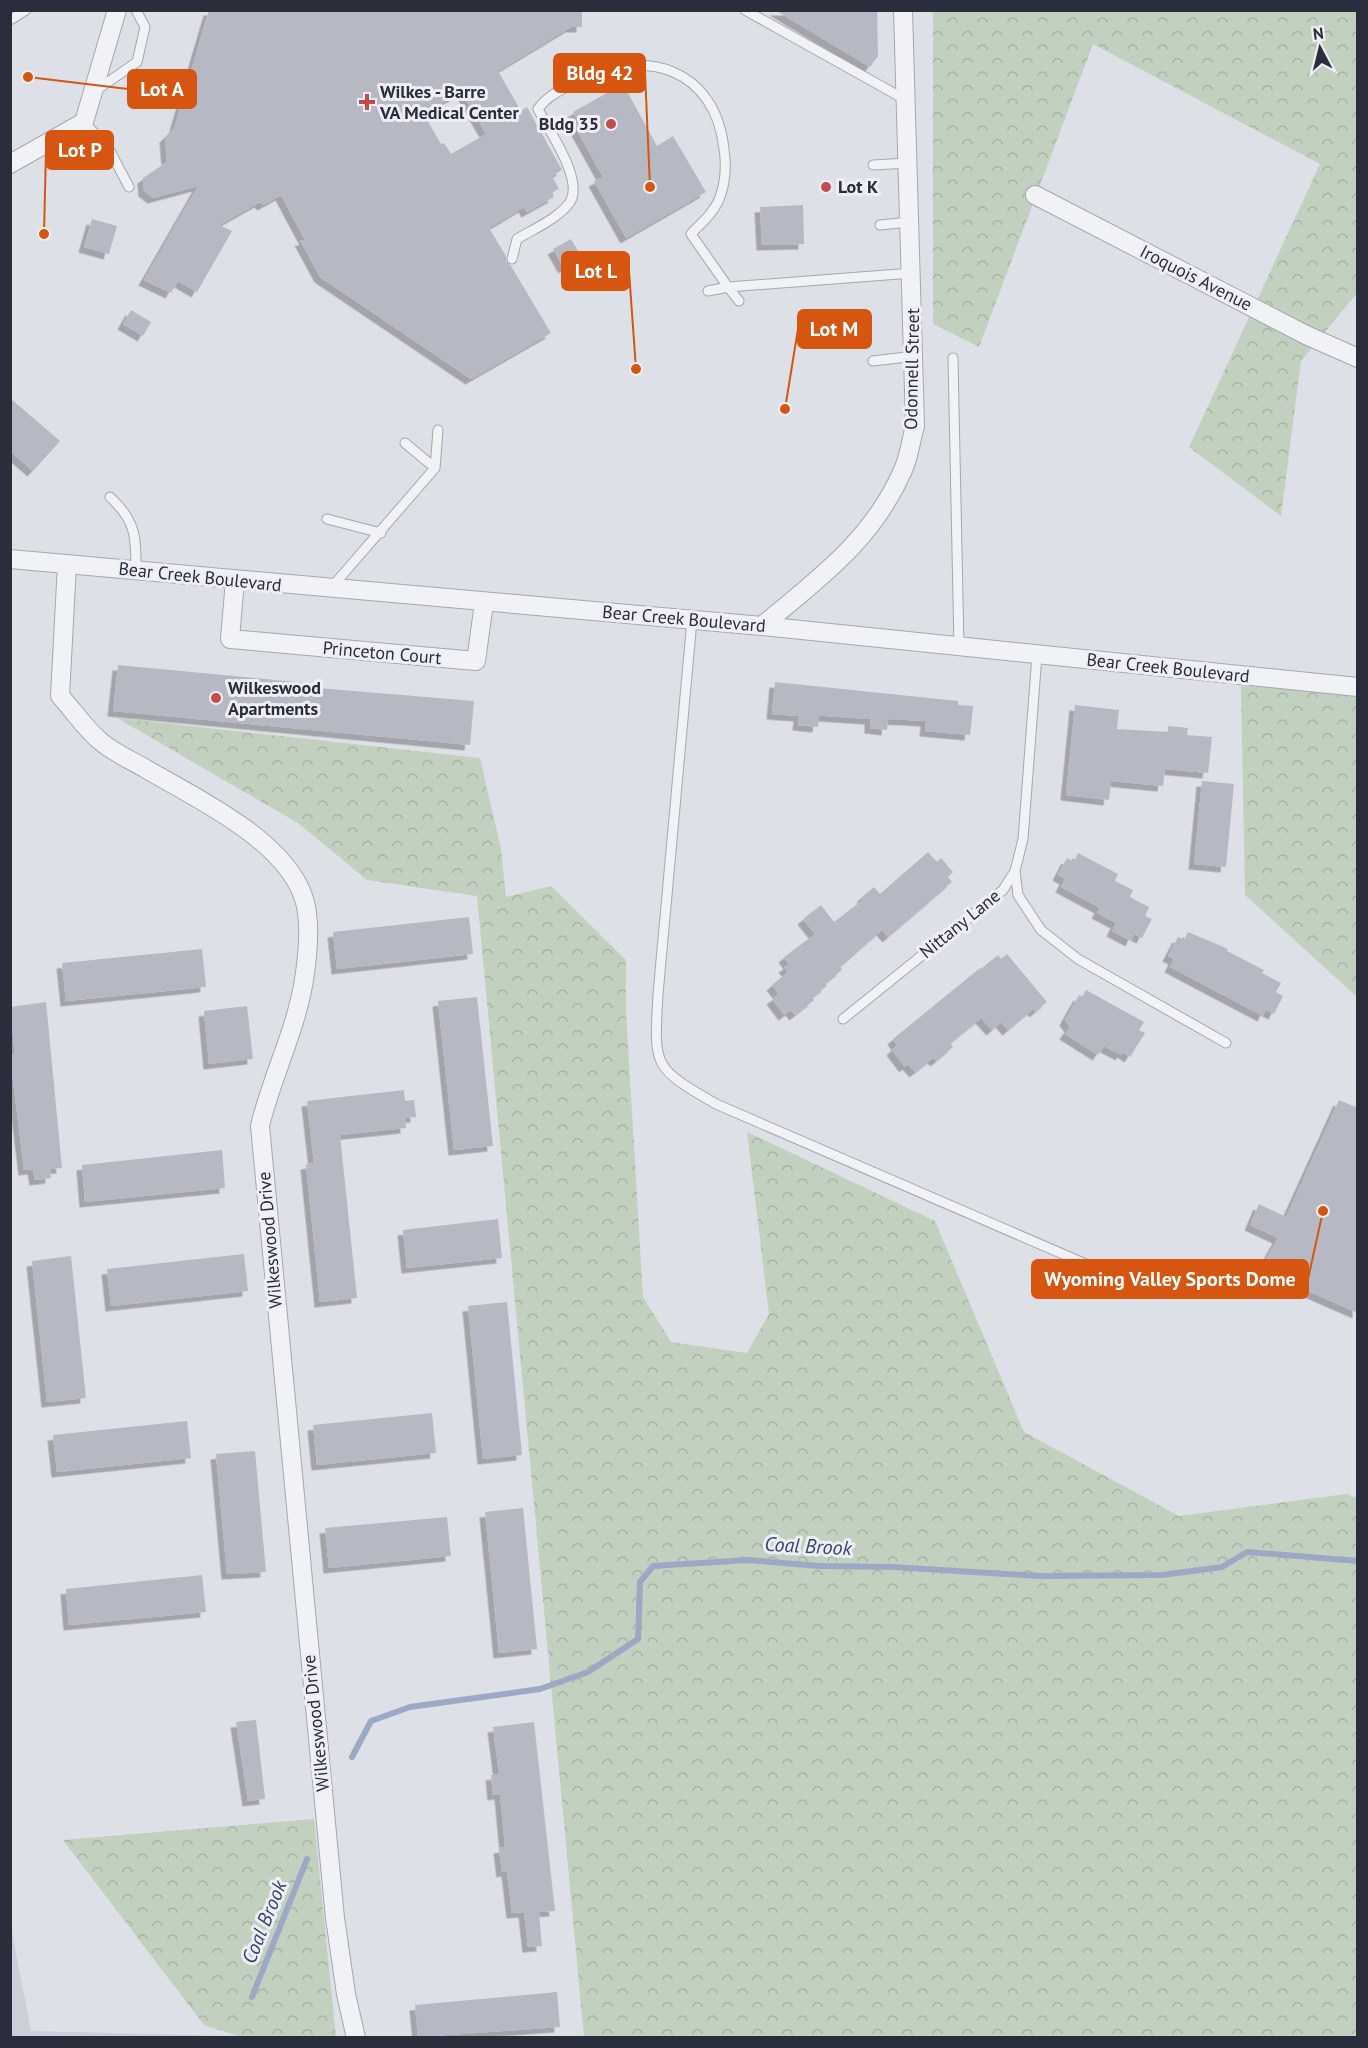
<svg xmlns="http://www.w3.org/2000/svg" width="1368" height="2048" font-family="'PT Sans',sans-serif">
	<defs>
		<pattern id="forest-crowns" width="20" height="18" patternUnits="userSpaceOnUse" patternTransform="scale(1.5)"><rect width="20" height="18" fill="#c2d0c0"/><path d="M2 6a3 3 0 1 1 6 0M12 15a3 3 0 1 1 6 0" fill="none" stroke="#a7b3a6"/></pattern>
		<filter id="shadow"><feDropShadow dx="-5.5" dy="5.5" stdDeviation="0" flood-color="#0004"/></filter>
	</defs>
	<rect width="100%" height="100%" fill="#dee0e7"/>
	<path fill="#cdcfd8" d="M 10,1921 L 31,2031 L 274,2037 L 11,2037 Z"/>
	<path fill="url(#forest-crowns)" d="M 933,11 L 1357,11 L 1357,293 L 1301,361 L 1281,516 L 1189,447 L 1320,164 L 1093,44 L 979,347 L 933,324 Z
		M 1241,685 L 1357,696 L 1357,997 L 1245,895 Z
		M 117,718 L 480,758 L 501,849 L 506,897 L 551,886 L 626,960 L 626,1012 L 643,1297 L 671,1342 L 747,1353 L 769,1314 L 747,1132 L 935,1221 L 1024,1432 L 1179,1516 L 1347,1494 L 1357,1498 L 1357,2037 L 584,2037 L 477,896 L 367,880 L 298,823 Z
		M 314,1819 L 336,2037 L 241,2037 L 204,2025 L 63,1840 Z"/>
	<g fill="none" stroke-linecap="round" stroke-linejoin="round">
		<path stroke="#9ca9c4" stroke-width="6" d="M 352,1757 L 371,1721 L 410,1707 L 540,1689 L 588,1672 L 638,1639 L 640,1582 L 653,1566 L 748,1560 L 819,1566 L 893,1567 L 1040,1576 L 1162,1575 L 1222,1567 L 1247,1552 L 1358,1561
			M 252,1997 L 307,1859"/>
	</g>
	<path fill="#b6b9c3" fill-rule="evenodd" filter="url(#shadow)" d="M 209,10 L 582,10 L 582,27 L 571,27 L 498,71 L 521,111 L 527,107 L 562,170 L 552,176 L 559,189 L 551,193 L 554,197 L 527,212 L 524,207 L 489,228 L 506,256 L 506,261 L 511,266 L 551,333 L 471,379 L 320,277 L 300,240 L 305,240 L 281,195 L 263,205 L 260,202 L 219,225 L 232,231 L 197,292 L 178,281 L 171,293 L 144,280 L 198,186 L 153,198 L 144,191 L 143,178 L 167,162 L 165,137 L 174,129 ZM 462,92 L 486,134 L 451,154 L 444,143 L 441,144 L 423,113 Z
		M 775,10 L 877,10 L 878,56 L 870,67 Z
		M 623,84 L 657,146 L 673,136 L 706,192 L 626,238 L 594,181 L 603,177 L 574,125 L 579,123 L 573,112 Z
		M 803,205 L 804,244 L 762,245 L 760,207 Z
		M 92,219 L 117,226 L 109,254 L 84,247 Z
		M 571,239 L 582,258 L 564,268 L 553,249 Z
		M 131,310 L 151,322 L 143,336 L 123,324 Z
		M 10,398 L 60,441 L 33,471 L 10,451 Z
		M 118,665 L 318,684 L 318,688 L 474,701 L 470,745 L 113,711 Z
		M 775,682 L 958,701 L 958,705 L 973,706 L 970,735 L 925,731 L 926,721 L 888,719 L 887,730 L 870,728 L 870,719 L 825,716 L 819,716 L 818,727 L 798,725 L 799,716 L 772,714 Z
		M 1075,705 L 1119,710 L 1117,729 L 1168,732 L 1168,726 L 1188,728 L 1187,735 L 1212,737 L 1208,773 L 1165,769 L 1163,786 L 1111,781 L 1109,800 L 1066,795 Z
		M 1202,781 L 1234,784 L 1226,867 L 1194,864 Z
		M 928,852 L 937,862 L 941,858 L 953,872 L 948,877 L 952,882 L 888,937 L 882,930 L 857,952 L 840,967 L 842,970 L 825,983 L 827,986 L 812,997 L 814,1000 L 795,1015 L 791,1010 L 784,1015 L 772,999 L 779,994 L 772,985 L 788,972 L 784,967 L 789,964 L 784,957 L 815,934 L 803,919 L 821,905 L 834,922 L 864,899 L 862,897 L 874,887 L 880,894 Z
		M 1078,853 L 1118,874 L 1115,881 L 1133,890 L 1130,897 L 1149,907 L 1145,916 L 1152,919 L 1142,938 L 1134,934 L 1131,941 L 1112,931 L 1116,923 L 1097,913 L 1100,908 L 1061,887 L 1065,879 L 1058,875 L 1067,858 L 1074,862 Z
		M 469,917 L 473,954 L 337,969 L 333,932 Z
		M 1188,932 L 1228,949 L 1227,951 L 1264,970 L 1262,973 L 1281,983 L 1276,992 L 1283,996 L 1274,1014 L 1266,1010 L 1263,1016 L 1170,967 L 1174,959 L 1168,956 L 1178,937 L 1184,940 Z
		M 202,949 L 206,987 L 66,1001 L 62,963 Z
		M 1007,954 L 1047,1002 L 1035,1012 L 1033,1009 L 1008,1030 L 1001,1022 L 992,1030 L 981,1018 L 950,1043 L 953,1047 L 936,1061 L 933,1058 L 915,1072 L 908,1064 L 905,1067 L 892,1050 L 897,1045 L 893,1039 L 980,968 L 981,969 L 998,955 L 1001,959 Z
		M 1086,990 L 1144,1022 L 1139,1030 L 1145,1033 L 1130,1057 L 1123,1052 L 1121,1055 L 1104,1046 L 1098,1055 L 1065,1034 L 1070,1027 L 1065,1020 L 1079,995 L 1082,997 Z
		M 477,997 L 493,1146 L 454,1150 L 438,1001 Z
		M 46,1002 L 62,1168 L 50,1169 L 51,1178 L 35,1180 L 33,1169 L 24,1170 L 10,1055 L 15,1054 L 10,1007 Z
		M 247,1006 L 253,1059 L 209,1064 L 204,1011 Z
		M 404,1090 L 405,1101 L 414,1100 L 416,1117 L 405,1118 L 406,1128 L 340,1135 L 357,1298 L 320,1302 L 306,1164 L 314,1163 L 307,1101 Z
		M 1339,1100 L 1358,1108 L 1358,1313 L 1260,1270 L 1278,1238 L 1250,1225 L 1259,1204 L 1286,1217 Z
		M 222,1150 L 225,1188 L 85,1202 L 82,1165 Z
		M 498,1219 L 502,1258 L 407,1268 L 403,1230 Z
		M 244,1254 L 248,1291 L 111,1306 L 107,1269 Z
		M 71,1256 L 86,1398 L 47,1402 L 32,1261 Z
		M 507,1302 L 522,1455 L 483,1459 L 468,1306 Z
		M 432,1413 L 436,1453 L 317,1465 L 313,1425 Z
		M 187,1421 L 191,1458 L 57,1472 L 53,1435 Z
		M 255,1451 L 266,1572 L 227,1574 L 216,1454 Z
		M 523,1508 L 537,1649 L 499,1653 L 485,1512 Z
		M 447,1517 L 451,1556 L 329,1568 L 325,1528 Z
		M 202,1575 L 206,1612 L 69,1625 L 66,1589 Z
		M 256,1720 L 265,1799 L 248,1801 L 236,1722 Z
		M 534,1722 L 555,1911 L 539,1912 L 542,1946 L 528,1947 L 524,1912 L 512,1913 L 507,1871 L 502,1872 L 499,1848 L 505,1847 L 500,1794 L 493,1795 L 491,1775 L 499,1774 L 493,1727 Z
		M 557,1992 L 560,2027 L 418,2037 L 415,2005 Z"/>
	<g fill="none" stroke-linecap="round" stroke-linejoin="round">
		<g stroke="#a4a7b0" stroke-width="11">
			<path id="service" d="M 745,10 L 906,100
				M 10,20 L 26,10
				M 95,91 L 137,62 L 145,27 L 136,10
				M 84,122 L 109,149 L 129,187
				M 873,165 L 908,163
				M 880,225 L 910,222
				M 512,259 L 517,239 C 534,229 559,218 570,202 C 584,180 549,131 538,109 C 548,95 563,89 578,81 C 645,47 715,68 724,149 C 727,168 725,194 713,210 C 707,219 698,226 691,234 L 728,287 L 912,273
				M 708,291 L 728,287 L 739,301
				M 953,358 L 959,647
				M 873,361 L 915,356
				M 405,443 L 435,468
				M 110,497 C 136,521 136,537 136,570
				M 327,519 L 381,533
				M 331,588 L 435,468 L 438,430
				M 692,620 L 658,994 C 654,1067 652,1067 716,1104 L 1132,1284
				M 1015,871 L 1018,895 L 1041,930 L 1078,959 L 1226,1043
				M 843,1019 L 1003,890 L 1015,871 L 1023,839 L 1037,655"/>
		</g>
		<g stroke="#a4a7b0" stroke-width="20">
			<path id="minor" d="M 10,164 L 84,122 L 117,10
				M 1035,195 L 1306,335 L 1358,358
				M 10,559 L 762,626 L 1358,687
				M 67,564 L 60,696 C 73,710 85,728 99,740 C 112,752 131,760 146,769 C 196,798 283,839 303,896 C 311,917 308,951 305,973 C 298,1027 272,1075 260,1126 L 335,1918 L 346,1994 L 356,2038
				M 235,580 L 230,639 L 476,661 L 484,603
				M 762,626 C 819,578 872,541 903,470 C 909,457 911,440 915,426 L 903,10"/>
		</g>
		<use href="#service" stroke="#f1f2f5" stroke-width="9"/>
		<use href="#minor" stroke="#f1f2f5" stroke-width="18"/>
	</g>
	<g fill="#c34d4c" stroke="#eeeff4" stroke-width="2">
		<path d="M364 93h6v6h6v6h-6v6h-6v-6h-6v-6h6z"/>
		<circle cx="611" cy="124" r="6"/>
		<circle cx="826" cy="187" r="6"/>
		<circle cx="216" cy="698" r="6"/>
	</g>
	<g text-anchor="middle" stroke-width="6" stroke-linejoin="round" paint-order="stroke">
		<g font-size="18" font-weight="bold" fill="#292d3c" stroke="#eeeff4" text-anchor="start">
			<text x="380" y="98">Wilkes - Barre<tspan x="380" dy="21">VA Medical Center</tspan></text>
			<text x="599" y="130" text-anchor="end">Bldg 35</text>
			<text x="838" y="193">Lot K</text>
			<text x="228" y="694">Wilkeswood<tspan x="228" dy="21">Apartments</tspan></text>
		</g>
		<g font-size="18" fill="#292d3c" stroke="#eeeff4">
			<text transform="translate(1196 278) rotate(27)" y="6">Iroquois Avenue</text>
			<text transform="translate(912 369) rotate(-89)" y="6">Odonnell Street</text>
			<text transform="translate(200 577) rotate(6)" y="6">Bear Creek Boulevard</text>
			<text transform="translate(684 619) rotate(5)" y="6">Bear Creek Boulevard</text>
			<text transform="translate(382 653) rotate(5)" y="6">Princeton Court</text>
			<text transform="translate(1168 668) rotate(6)" y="6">Bear Creek Boulevard</text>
			<text transform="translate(960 924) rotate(-39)" y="6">Nittany Lane</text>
			<text transform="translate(270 1240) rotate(-95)" y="6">Wilkeswood Drive</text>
			<text transform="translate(316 1723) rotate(-96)" y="6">Wilkeswood Drive</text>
		</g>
		<g font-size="20" font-style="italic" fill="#36466d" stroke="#eeeff4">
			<text transform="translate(808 1546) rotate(3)" y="7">Coal Brook</text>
			<text transform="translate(264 1922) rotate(-68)" y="7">Coal Brook</text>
		</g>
	</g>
	<path fill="none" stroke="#d55511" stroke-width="2" d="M650 187L645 73M28 77L128 89M44 234L46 150M636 369L629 271M785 409L798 329M1323 1211L1308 1279"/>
	<g fill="#d55511" stroke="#eeeff4" stroke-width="2">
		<circle cx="650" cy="187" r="6"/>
		<circle cx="28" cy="77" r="6"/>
		<circle cx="44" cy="234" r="6"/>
		<circle cx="636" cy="369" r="6"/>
		<circle cx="785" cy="409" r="6"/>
		<circle cx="1323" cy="1211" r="6"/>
	</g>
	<g fill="#d55511" stroke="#d55511" stroke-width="2">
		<rect x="554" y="54" width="91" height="38" rx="6"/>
		<rect x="128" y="70" width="68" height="38" rx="6"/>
		<rect x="46" y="131" width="67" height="38" rx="6"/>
		<rect x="562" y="252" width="67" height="38" rx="6"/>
		<rect x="798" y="310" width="73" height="38" rx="6"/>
		<rect x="1032" y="1260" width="276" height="38" rx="6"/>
	</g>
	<g font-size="20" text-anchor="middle" font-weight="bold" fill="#fff">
		<text x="600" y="80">Bldg 42</text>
		<text x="162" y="96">Lot A</text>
		<text x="80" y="157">Lot P</text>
		<text x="596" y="278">Lot L</text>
		<text x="834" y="336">Lot M</text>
		<text x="1170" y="1286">Wyoming Valley Sports Dome</text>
	</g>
	<rect width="1368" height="2048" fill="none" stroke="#292d3c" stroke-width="24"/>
	<g transform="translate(1320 48) rotate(353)" stroke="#eeeff4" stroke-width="4.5" paint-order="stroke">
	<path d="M0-4.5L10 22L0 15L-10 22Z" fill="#292d3c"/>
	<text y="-9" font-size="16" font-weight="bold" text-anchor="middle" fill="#292d3c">N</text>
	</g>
</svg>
